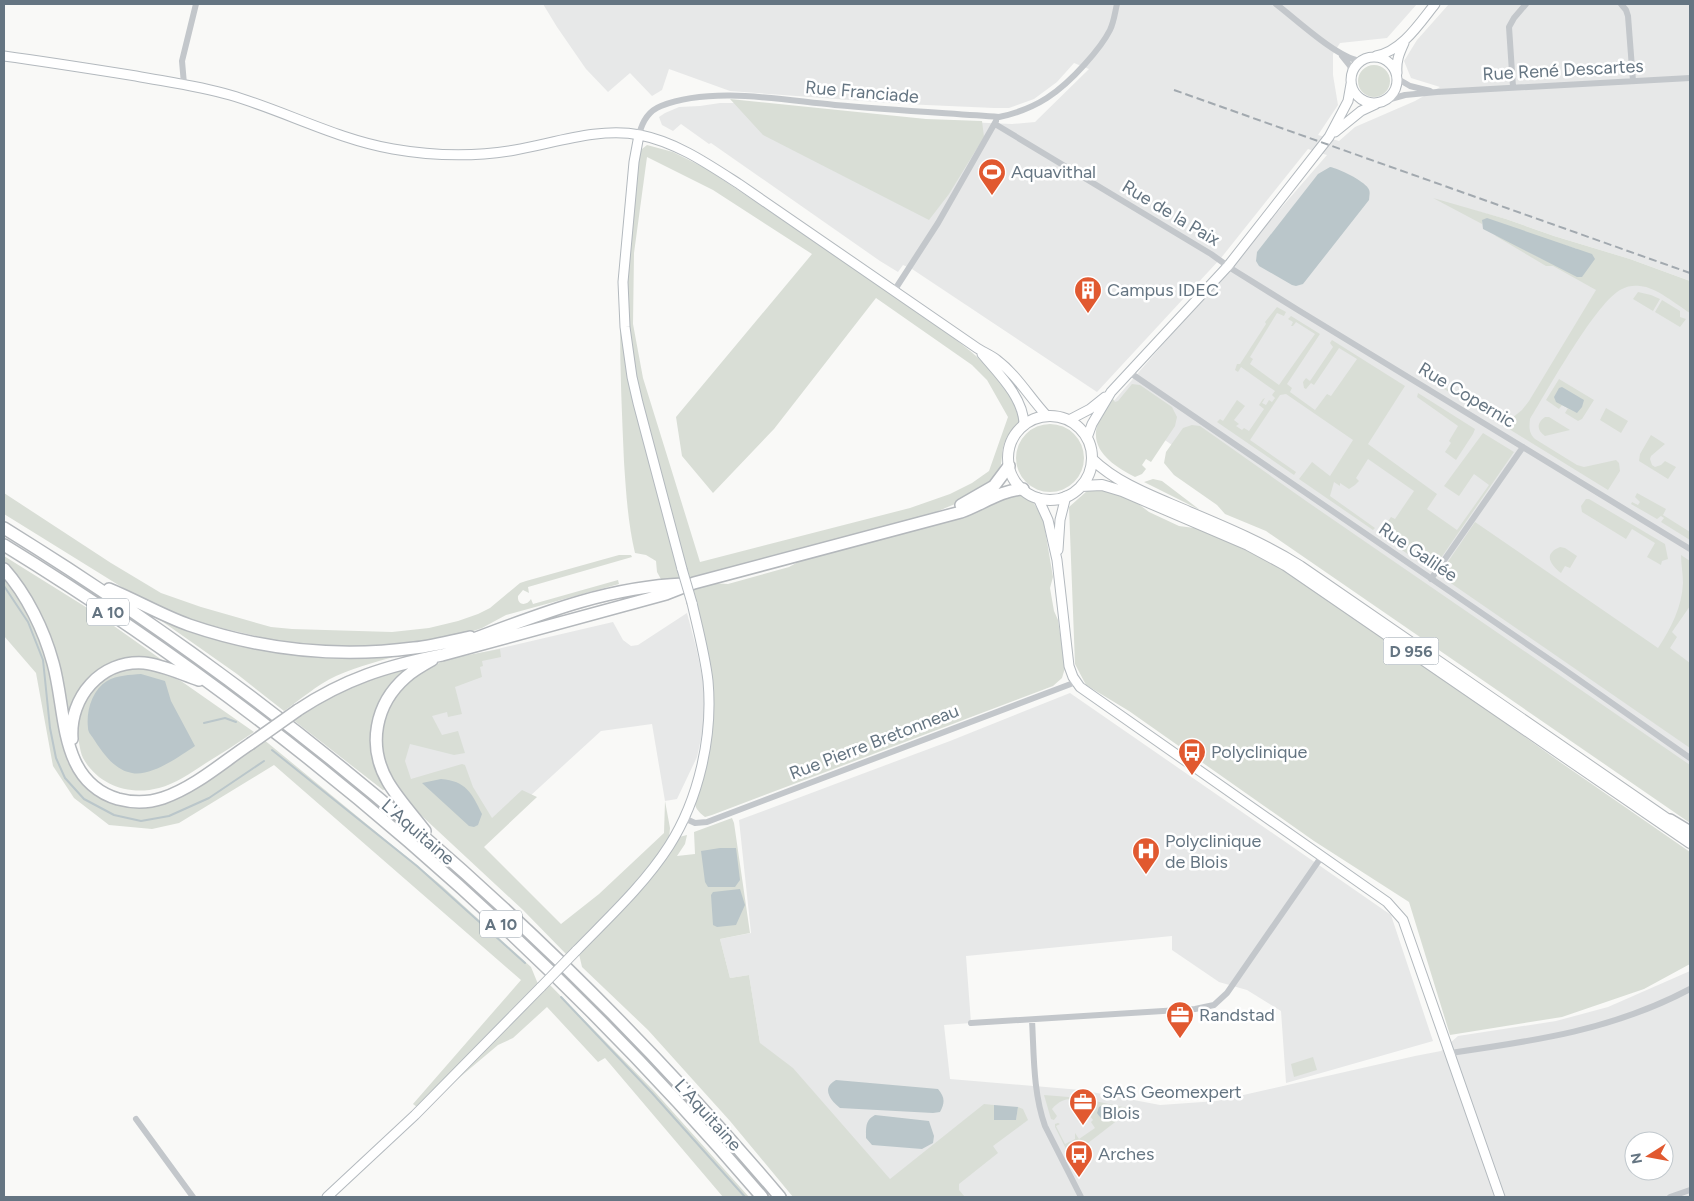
<svg xmlns="http://www.w3.org/2000/svg" width="1694" height="1201" font-family="Figtree,sans-serif">
	<rect width="100%" height="100%" fill="#f9f9f7"/>
	<path fill="#e7e8e8" fill-rule="evenodd" d="M 543,4 L 1417,4 L 1387,38 L 1340,43 L 1333,54 L 1333,75 L 1338,105 L 1318,135 L 1339,141 L 1355,127 L 1415,101 L 1440,87 L 1411,78 L 1404,61 L 1417,40 L 1449,4 L 1690,4 L 1690,281 L 1630,259 L 1554,236 L 1506,219 L 1469,209 L 1690,302 L 1690,803 L 1289,527 L 1112,403 L 1327,155 L 1308,149 L 1221,258 L 1097,392 L 912,269 L 903,265 L 898,272 L 880,261 L 711,143 L 709,144 L 681,124 L 673,131 L 662,125 L 659,117 L 665,113 L 679,107 L 700,106 L 720,103 L 744,103 L 942,121 L 1012,124 L 1035,122 L 1089,69 L 1074,63 L 1057,82 L 1034,99 L 1009,108 L 994,108 L 904,104 L 730,91 L 669,69 L 662,90 L 652,96 L 630,73 L 608,92 L 586,69 L 557,27 Z
		M 687,613 L 696,647 L 704,685 L 705,707 L 702,734 L 697,757 L 677,799 L 665,801 L 652,724 L 601,731 L 471,850 L 395,778 L 442,662 L 613,622 L 623,640 L 631,646 L 638,645 Z
		M 1070,693 L 1391,915 L 1433,1041 L 1286,1083 L 1281,1011 L 1247,990 L 1219,982 L 1172,950 L 1172,936 L 966,956 L 971,1023 L 944,1025 L 950,1079 L 1081,1090 L 1160,1105 L 1217,1101 L 1415,1056 L 1441,1051 L 1458,1036 L 1556,1021 L 1608,1007 L 1690,971 L 1690,1197 L 811,1197 L 760,1043 L 749,975 L 730,978 L 720,939 L 751,933 L 739,820 L 950,741 ZM 1634,1141 L 1664,1141 L 1664,1171 L 1634,1171 Z"/>
	<path fill="#d9ded6" fill-rule="evenodd" d="M1358 81a16 16 0 1 1 32 0a16 16 0 1 1-32 0Z
		M 730,99 L 926,119 L 982,121 L 984,137 L 949,194 L 929,220 L 763,135 Z
		M 647,145 L 673,152 L 707,169 C 765,208 824,248 882,288 C 916,312 952,334 983,362 C 992,370 1019,402 1021,413 C 1022,424 1010,430 1006,439 C 1001,448 1003,459 1000,468 C 991,492 957,503 936,512 L 707,575 L 688,578 L 638,393 L 629,336 L 630,327 L 627,321 L 625,293 L 639,156 L 642,149 ZM 647,157 L 713,190 L 812,254 L 676,417 L 682,456 L 713,493 L 774,429 L 876,298 L 972,365 L 987,380 L 1008,417 L 989,471 L 972,483 L 950,494 L 910,508 L 700,562 L 643,378 L 633,324 L 634,253 Z
		M 1433,198 L 1506,219 L 1554,236 L 1630,259 L 1690,281 L 1690,313 C 1677,305 1656,287 1640,286 C 1634,285 1627,286 1622,289 C 1597,300 1546,393 1530,419 C 1529,428 1529,433 1535,439 L 1577,465 L 1584,467 L 1616,460 L 1619,463 L 1620,471 L 1608,490 L 1441,387 L 1441,385 L 1507,422 L 1522,410 L 1529,401 L 1596,290 L 1553,266 L 1546,266 L 1494,235 C 1513,241 1530,254 1549,262 L 1577,249 L 1482,220 L 1482,224 Z
		M 1638,292 L 1651,295 L 1660,299 L 1653,311 L 1633,299 Z
		M 1662,300 L 1680,311 L 1680,317 L 1686,319 L 1680,327 L 1655,312 Z
		M 1277,307 L 1286,312 L 1284,316 L 1277,313 L 1250,357 L 1253,359 L 1250,364 L 1279,385 L 1315,334 L 1296,322 L 1293,326 L 1291,326 L 1293,322 L 1288,319 L 1291,316 L 1320,334 L 1287,384 L 1292,388 L 1290,392 L 1315,410 L 1327,394 L 1331,396 L 1357,359 L 1339,348 L 1314,385 L 1311,383 L 1306,389 L 1304,388 L 1303,382 L 1306,378 L 1310,381 L 1333,347 L 1330,343 L 1332,340 L 1405,386 L 1368,444 L 1437,494 L 1427,509 L 1457,530 L 1489,485 L 1474,474 L 1459,496 L 1444,486 L 1483,433 L 1514,452 L 1432,571 L 1379,534 L 1391,517 L 1395,519 L 1414,491 L 1368,459 L 1356,478 L 1359,481 L 1355,485 L 1349,489 L 1340,483 L 1340,486 L 1334,482 L 1330,496 L 1375,528 L 1373,530 L 1299,479 L 1312,462 L 1330,476 L 1353,440 L 1286,394 L 1280,395 L 1250,440 L 1296,472 L 1294,475 L 1217,422 L 1220,419 L 1223,421 L 1237,400 L 1245,406 L 1234,420 L 1239,424 L 1236,426 L 1242,430 L 1244,428 L 1249,431 L 1264,409 L 1259,405 L 1263,399 L 1265,398 L 1262,403 L 1266,405 L 1269,400 L 1272,402 L 1275,398 L 1272,395 L 1275,391 L 1241,367 L 1238,372 L 1235,370 L 1237,364 L 1240,364 L 1266,324 L 1265,322 Z
		M 621,325 L 681,579 L 662,581 L 657,572 L 656,561 L 646,555 L 635,553 C 628,524 626,492 624,462 C 622,417 620,371 620,326 Z
		M 1559,379 L 1594,400 L 1582,419 L 1578,421 L 1565,413 L 1568,408 L 1577,413 L 1556,402 L 1562,405 L 1559,409 L 1546,400 Z
		M 1132,384 L 1140,385 L 1172,407 L 1177,417 L 1175,426 L 1151,462 L 1146,459 L 1142,465 L 1146,469 L 1142,474 L 1135,477 C 1115,467 1088,450 1098,423 C 1101,415 1107,407 1113,399 L 1115,402 L 1118,401 Z
		M 1418,393 L 1475,429 L 1473,434 L 1456,460 L 1445,452 L 1451,443 L 1449,441 L 1458,426 L 1417,397 Z
		M 1606,408 L 1628,421 L 1621,433 L 1600,420 Z
		M 1545,417 L 1549,417 L 1570,430 L 1545,436 C 1537,431 1536,423 1545,417 Z
		M1016 458a34 34 0 1 1 68 0a34 34 0 1 1-68 0Z
		M 1192,425 L 1200,426 L 1309,503 L 1690,765 L 1690,823 L 1266,531 L 1225,514 L 1217,505 L 1174,475 L 1164,463 L 1166,452 L 1183,428 Z
		M 1651,435 L 1665,444 L 1651,456 L 1650,459 L 1652,465 L 1655,467 L 1661,465 L 1665,461 L 1676,467 L 1668,479 L 1639,461 L 1640,454 Z
		M 1153,479 L 1162,481 L 1200,510 L 1144,482 Z
		M 1087,491 L 1104,491 L 1128,496 L 1149,512 L 1179,526 L 1202,529 L 1276,565 L 1391,641 L 1560,762 L 1690,852 L 1690,964 L 1644,989 L 1562,1017 L 1450,1035 L 1409,902 L 1314,841 L 1129,711 L 1086,685 L 1075,664 L 1069,507 Z
		M 4,493 L 111,563 L 161,593 L 201,607 L 271,627 L 292,629 L 392,632 L 429,628 L 458,621 L 478,614 L 490,608 L 520,583 L 526,581 L 619,555 L 631,555 L 632,557 L 528,587 L 529,593 L 523,590 L 518,596 C 517,606 527,606 531,599 L 533,604 L 618,580 L 619,584 L 506,615 L 482,628 L 459,636 L 379,647 L 290,644 L 200,623 L 165,609 L 133,594 L 4,514 Z
		M 1637,493 L 1666,509 L 1663,515 L 1690,532 L 1690,540 L 1661,522 L 1664,518 L 1661,516 L 1657,519 L 1631,504 L 1632,502 L 1638,505 L 1640,502 L 1635,497 Z
		M 1012,495 L 1022,495 L 1033,502 L 1043,518 L 1053,577 L 1050,588 L 1054,611 L 1058,620 L 1065,668 L 1062,678 L 1053,686 L 712,815 L 705,817 C 697,811 694,807 695,798 L 712,701 L 710,663 L 692,589 L 711,583 L 728,584 L 789,567 L 807,557 Z
		M 1586,499 L 1589,499 L 1665,544 L 1668,559 L 1662,561 L 1661,565 L 1647,557 L 1655,543 L 1632,529 L 1626,539 L 1582,512 L 1581,506 Z
		M 1475,522 L 1658,648 C 1671,628 1682,607 1683,583 C 1683,574 1681,564 1681,555 L 1690,561 L 1690,606 L 1672,632 L 1677,637 L 1670,648 L 1690,663 L 1690,748 L 1439,575 Z
		M 1560,547 L 1565,548 L 1577,556 L 1570,568 L 1565,566 L 1561,573 C 1550,564 1543,554 1560,547 Z
		M 4,556 L 97,614 L 169,665 L 106,668 L 67,722 L 59,670 L 4,565 Z
		M 4,575 L 28,612 L 43,645 L 55,692 L 61,737 L 68,763 L 84,783 L 110,802 L 139,806 L 161,802 L 263,739 L 442,886 L 531,967 L 538,984 L 417,1107 L 413,1104 L 521,980 L 274,765 L 179,823 L 152,829 L 109,825 L 74,798 L 53,766 L 36,673 L 4,636 Z
		M 156,617 L 256,646 L 407,653 C 383,660 358,666 336,676 C 317,685 301,699 284,711 L 237,674 Z
		M 500,649 L 501,657 L 482,661 L 483,666 L 480,667 L 482,677 L 455,687 L 462,714 L 448,717 L 447,712 L 432,716 L 442,735 L 458,731 L 465,753 L 454,755 L 410,744 L 405,761 L 411,779 L 462,764 L 465,765 L 473,787 L 492,818 L 522,790 L 537,797 L 484,847 L 561,924 L 599,894 L 664,833 L 665,801 L 670,828 L 669,838 L 651,864 L 630,890 L 566,954 L 523,910 L 409,804 L 392,781 L 385,765 L 380,736 L 383,717 L 394,696 L 408,680 L 427,669 L 447,659 Z
		M 415,665 L 379,705 L 386,789 L 383,790 L 292,719 L 342,688 Z
		M 136,668 L 157,671 L 181,681 L 254,732 C 238,743 222,753 206,763 C 191,773 175,784 159,788 C 129,796 98,785 83,758 C 81,754 80,748 79,743 C 73,715 89,683 117,672 C 123,670 130,669 136,668 Z
		M 732,818 L 734,823 L 750,933 L 720,939 L 730,978 L 749,975 L 760,1043 L 793,1068 L 890,1179 L 984,1104 L 994,1105 L 994,1119 L 1016,1120 L 1018,1107 L 1023,1109 L 1028,1120 L 993,1146 L 998,1153 L 959,1184 L 959,1190 L 965,1197 L 793,1197 L 730,1121 L 648,1030 L 582,967 L 579,954 L 679,837 L 687,835 L 685,844 L 677,856 L 695,854 L 694,832 Z
		M 549,984 L 655,1092 L 749,1197 L 723,1197 L 605,1058 L 598,1062 L 547,1007 L 513,1038 L 498,1045 L 441,1093 C 476,1056 514,1021 549,984 Z
		M 1313,1057 L 1317,1070 L 1294,1077 L 1291,1064 Z
		M 1044,1095 L 1081,1098 L 1132,1109 L 1070,1157 L 1055,1127 L 1055,1124 L 1058,1123 L 1060,1124 L 1056,1126 L 1065,1144 L 1075,1139 L 1075,1133 L 1079,1139 L 1095,1128 L 1091,1122 L 1093,1120 L 1090,1116 L 1093,1112 L 1094,1103 C 1077,1098 1064,1095 1052,1109 L 1057,1116 L 1054,1120 L 1051,1119 Z"/>
	<path fill="#bac6ca" d="M 1330,167 C 1338,168 1364,181 1368,188 C 1371,192 1369,196 1369,200 L 1303,284 L 1296,286 L 1292,285 L 1259,266 L 1256,261 L 1257,252 L 1318,174 Z
		M 1487,218 L 1592,254 L 1595,259 L 1582,277 L 1577,277 L 1483,229 L 1482,220 Z
		M 1562,387 L 1584,400 L 1582,407 L 1577,413 L 1556,402 L 1554,397 L 1559,388 Z
		M 141,674 L 165,681 L 171,701 L 195,746 C 180,756 151,777 132,773 C 114,770 102,752 93,738 C 91,735 88,732 88,728 C 86,711 92,690 107,681 C 117,675 130,675 141,674 Z
		M 441,779 C 466,781 472,793 482,814 L 478,825 L 474,827 L 469,826 L 422,783 Z
		M 720,848 L 736,848 L 740,880 L 735,887 L 708,887 L 705,882 L 701,851 Z
		M 740,889 L 745,905 L 736,925 L 717,927 L 713,925 L 711,895 L 713,892 Z
		M 836,1080 L 938,1089 C 945,1097 945,1103 940,1112 L 933,1113 L 840,1108 C 830,1100 821,1088 836,1080 Z
		M 994,1105 L 1018,1107 L 1016,1120 L 994,1120 Z
		M 1103,1105 L 1117,1108 L 1117,1116 C 1107,1123 1104,1123 1097,1113 L 1099,1107 Z
		M 875,1115 L 929,1121 L 934,1136 L 933,1143 L 922,1149 L 872,1145 L 866,1138 C 866,1128 865,1120 875,1115 Z"/>
	<g fill="none" stroke-linecap="round" stroke-linejoin="round">
		<path stroke="#bac6ca" stroke-width="2" d="M 4,586 L 28,622 L 43,660 L 50,728 L 56,758 L 65,778 L 84,799 L 114,815 L 141,821 L 169,816 L 209,798 L 264,761
			M 204,723 L 225,718 L 236,722
			M 272,750 L 417,866 L 525,963
			M 561,997 L 652,1093 L 745,1197"/>
		<g stroke="#b3b9be" stroke-width="11">
			<path id="secondary" d="M 4,56 C 48,62 92,69 136,76 C 168,82 199,86 230,95 C 285,111 336,139 393,149 C 433,156 475,157 515,150 C 555,143 599,127 640,135 C 676,142 708,164 739,184 L 977,348 C 983,352 991,355 997,360 C 1017,375 1030,398 1047,416
				M 1376,56 C 1402,51 1419,24 1435,4
				M1351 80a23 23 0 1 1 46 0a23 23 0 1 1-46 0Z
				M 1397,73 C 1396,61 1399,54 1404,43
				M 1335,132 L 1361,111 L 1376,104
				M 639,135 L 634,162 L 623,282 L 625,327 L 632,377 L 638,403 L 682,569
				M 982,354 C 998,373 1024,398 1024,425
				M 1069,420 L 1090,409 L 1105,397
				M 1087,438 L 1092,424 L 1111,392 L 1228,266 L 1329,137 L 1348,101 L 1351,84
				M 1038,498 L 1048,520 L 1057,560 L 1069,666 L 1073,677 L 1080,687 L 1387,902 L 1403,920 L 1500,1197
				M 1058,550 L 1060,520 L 1066,496
				M 576,951 C 608,918 644,885 669,846 C 699,799 713,736 708,681 C 705,655 698,629 692,603
				M 327,1197 L 415,1115 L 541,987"/>
		</g>
		<g stroke="#b4b9bd" stroke-width="12">
			<path id="primary" d="M1008 458a42 42 0 1 1 84 0a42 42 0 1 1-84 0Z
				M 1092,459 C 1119,485 1155,497 1189,512 C 1227,528 1265,544 1300,566 L 1676,825
				M 1081,486 L 1102,485 L 1122,491 L 1248,545 L 1285,565 L 1690,843"/>
		</g>
		<g stroke="#b4b8bc" stroke-width="14">
			<path id="highway" d="M 961,505 L 994,486 L 1009,466
				M 4,528 C 296,708 558,935 780,1197
				M 4,545 C 289,720 545,943 762,1197
				M 4,569 C 27,595 44,630 53,663 C 67,712 58,781 118,799 C 133,803 148,803 163,798 C 195,787 223,762 250,744
				M 109,589 C 136,600 161,615 189,625 C 262,650 338,658 414,648 C 433,646 452,641 470,637
				M 463,643 C 535,616 605,587 683,584
				M 298,710 C 345,679 386,666 442,655 L 666,594 L 694,583 L 961,512 C 981,505 1001,490 1023,489
				M 72,739 C 69,697 101,660 144,663 C 163,665 181,674 199,680
				M 1670,820 L 1690,832
				M 425,831 C 413,815 398,799 388,782 C 367,746 375,704 406,677 C 414,670 423,665 432,660"/>
		</g>
		<path stroke="#c3c7cb" stroke-width="6" d="M 1276,4 C 1297,20 1336,57 1360,61
			M 1621,4 L 1626,10 L 1628,16 L 1633,81
			M 1342,56 L 1350,66 L 1352,73
			M 1398,79 L 1410,86 L 1430,91
			M 184,84 L 182,61 L 196,4
			M 1513,87 L 1509,27 L 1514,18 L 1526,4
			M 1387,100 L 1405,95 L 1437,92 L 1690,78
			M 995,124 L 1211,254 L 1232,269 L 1298,310 L 1690,549
			M 639,135 C 642,122 648,111 661,106 C 712,86 781,100 835,105 C 890,110 944,113 999,117 C 1037,109 1060,92 1085,64 C 1094,54 1104,42 1110,30 C 1114,22 1115,12 1117,4
			M 894,291 L 938,223 L 996,121
			M 1129,372 L 1562,668 L 1690,758
			M 1431,579 L 1523,447
			M 684,818 L 695,823 L 707,822 L 1076,682
			M 1032,1020 C 1034,1055 1033,1092 1045,1126 L 1081,1197
			M 971,1023 L 1195,1009 L 1214,1005 L 1227,993 L 1322,856
			M 1450,1053 C 1534,1041 1613,1030 1690,989
			M 136,1119 L 193,1197
			M 1670,1197 L 1690,1190"/>
		<use href="#secondary" stroke="#fff" stroke-width="9"/>
		<use href="#primary" stroke="#fff" stroke-width="10"/>
		<use href="#highway" stroke="#fff" stroke-width="11"/>
		<path stroke="#a2a9af" stroke-width="2" stroke-dasharray="8 4" stroke-linecap="butt" d="M 1174,90 L 1690,273"/>
		<g stroke="#b3b9be" stroke-width="11" stroke-linecap="butt">
			<path id="secondary-bridge" d="M 682,569 L 692,603
				M 541,987 L 576,951"/>
		</g>
		<g stroke="#b4b8bc" stroke-width="14" stroke-linecap="butt">
			<path id="highway-bridge" d="M 250,744 L 298,710"/>
		</g>
		<use href="#secondary-bridge" stroke="#fff" stroke-width="9"/>
		<use href="#highway-bridge" stroke="#fff" stroke-width="11"/>
	</g>
	<defs>
		<g id="stadium-pin" transform="scale(1.4375)"><path d="M0 17L-7.5 6A9.5 9.5 0 1 1 7.5 6Z" fill="#e15930" stroke="#fff"/><path d="M0-5a6.5 5 0 1 0 0 10a6.5 5 0 1 0 0-10ZM-3.5-1.8h7v3.6h-7Z" fill="#fff"/></g>
		<g id="building-pin" transform="scale(1.4375)"><path d="M0 17L-7.5 6A9.5 9.5 0 1 1 7.5 6Z" fill="#e15930" stroke="#fff"/><path d="M-4-6H4V6H1V3H-1V6H-4ZM-2.5-4.3h1.7v1.8h-1.7ZM.8-4.3h1.7v1.8H.8ZM-2.5-1h1.7V.8h-1.7ZM.8-1h1.7V.8H.8Z" fill="#fff"/></g>
		<g id="bus-pin" transform="scale(1.4375)"><path d="M0 17L-7.5 6A9.5 9.5 0 1 1 7.5 6Z" fill="#e15930" stroke="#fff"/><path d="M-5-6H5V4H4V6H2V4H-2V6H-4V4H-5ZM-3.5-4V0h7V-4ZM-3.5 1.2v1.5H-2V1.2ZM2 1.2v1.5H3.5V1.2Z" fill="#fff"/></g>
		<g id="hospital-pin" transform="scale(1.4375)"><path d="M0 17L-7.5 6A9.5 9.5 0 1 1 7.5 6Z" fill="#e15930" stroke="#fff"/><path d="M-5-5h3v3.5h4V-5h3V5h-3V1.5h-4V5h-3Z" fill="#fff"/></g>
		<g id="office-pin" transform="scale(1.4375)"><path d="M0 17L-7.5 6A9.5 9.5 0 1 1 7.5 6Z" fill="#e15930" stroke="#fff"/><path d="M-6-3h4V-5.5h4V-3h4V5H-6ZM-1-4.5V-3h2v-1.5ZM-6 0V1H6V0Z" fill="#fff"/></g>
	</defs>
	<g fill-rule="evenodd">
		<use href="#stadium-pin" x="992" y="172"/>
		<use href="#building-pin" x="1088" y="290"/>
		<use href="#bus-pin" x="1192" y="752"/>
		<use href="#hospital-pin" x="1146" y="851"/>
		<use href="#office-pin" x="1180" y="1015"/>
		<use href="#office-pin" x="1083" y="1102"/>
		<use href="#bus-pin" x="1079" y="1154"/>
	</g>
	<g text-anchor="middle" stroke-width="5" stroke-linejoin="round" paint-order="stroke">
		<g fill="#fff" stroke="#939ea8" stroke-width="1">
			<rect x="87" y="598.5" width="42" height="27" rx="4"/>
			<rect x="1383.5" y="637.5" width="55" height="27" rx="4"/>
			<rect x="480" y="910.5" width="42" height="27" rx="4"/>
		</g>
		<g font-size="16" font-weight="bold" fill="#657582">
			<text x="108" y="618">A 10</text>
			<text x="1411" y="657">D 956</text>
			<text x="501" y="930">A 10</text>
		</g>
		<g font-size="18" fill="#657582" stroke="#fff">
			<text transform="translate(1563 70) rotate(-3)" y="6">Rue René Descartes</text>
			<text transform="translate(862 92) rotate(5)" y="6">Rue Franciade</text>
			<text transform="translate(1171 213) rotate(31)" y="6">Rue de la Paix</text>
			<text transform="translate(1467 395) rotate(31)" y="6">Rue Copernic</text>
			<text transform="translate(1418 552) rotate(34)" y="6">Rue Galilée</text>
			<text transform="translate(874 742) rotate(-21)" y="6">Rue Pierre Bretonneau</text>
			<text transform="translate(418 832) rotate(41)" y="6">L'Aquitaine</text>
			<text transform="translate(708 1115) rotate(48)" y="6">L'Aquitaine</text>
		</g>
		<g font-size="18" fill="#657582" stroke="#fff" text-anchor="start">
			<text x="1011" y="178">Aquavithal</text>
			<text x="1107" y="296">Campus IDEC</text>
			<text x="1211" y="758">Polyclinique</text>
			<text x="1165" y="847">Polyclinique<tspan x="1165" dy="21">de Blois</tspan></text>
			<text x="1199" y="1021">Randstad</text>
			<text x="1102" y="1098">SAS Geomexpert<tspan x="1102" dy="21">Blois</tspan></text>
			<text x="1098" y="1160">Arches</text>
		</g>
	</g>
	<rect width="1694" height="1201" fill="none" stroke="#657582" stroke-width="10"/>
	<g transform="translate(1649 1156) rotate(259)"><circle r="24" fill="#ffffff" stroke="#c1c8cd"/>
	<path d="M0-4L9 19L0 12L-9 19Z" fill="#e15930"/>
	<text y="-8" font-size="14" font-weight="bold" text-anchor="middle" fill="#657582">N</text>
	</g>
</svg>
